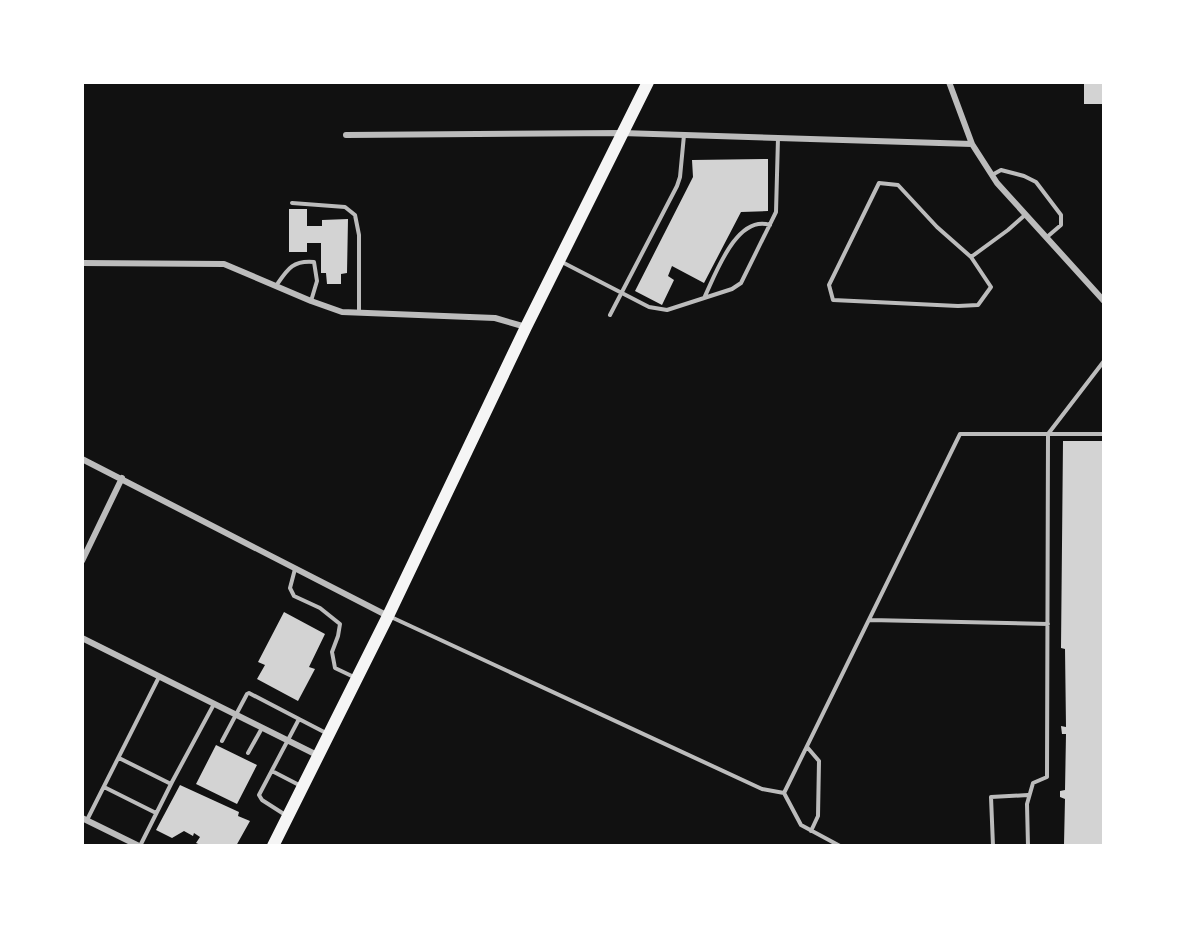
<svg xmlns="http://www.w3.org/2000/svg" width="1186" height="928" font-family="Montserrat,sans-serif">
	<rect width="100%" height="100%" fill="#111"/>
	<path fill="#d3d3d3" d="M 1084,82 L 1104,82 L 1104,104 L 1084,104 Z
		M 768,159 L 768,211 L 741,212 L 704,283 L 672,266 L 668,276 L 674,280 L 662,305 L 635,291 L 693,177 L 692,160 Z
		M 289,209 L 307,209 L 307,226 L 322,226 L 322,220 L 348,219 L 347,273 L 341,274 L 341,284 L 327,284 L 326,273 L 321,273 L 321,243 L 307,243 L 307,252 L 289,252 Z
		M 1063,441 L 1104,441 L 1104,845 L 1064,844 L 1065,799 L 1060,797 L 1060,791 L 1065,790 L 1066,734 L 1062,734 L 1061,726 L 1066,727 L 1065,649 L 1061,648 Z
		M 284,612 L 325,634 L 309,667 L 315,669 L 298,701 L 257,679 L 265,665 L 258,662 Z
		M 216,745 L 257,765 L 237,804 L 196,784 Z
		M 180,785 L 239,812 L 238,816 L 250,821 L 236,846 L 231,844 L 230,846 L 203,846 L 196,843 L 200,837 L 194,833 L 193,836 L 184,831 L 172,838 L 156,830 Z"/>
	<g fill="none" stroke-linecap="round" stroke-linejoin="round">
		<path stroke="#bcbcbc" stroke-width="4" d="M 992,175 L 1001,170 L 1024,176 L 1036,182 L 1061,215 L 1061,225 L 1047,237
			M 879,183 L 898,185 L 937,227 L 971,257 L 991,287 L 978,305 L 958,306 L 833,300 L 829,285 Z
			M 292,203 L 345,207 L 355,215 L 359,235 L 359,313
			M 971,257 L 1008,230 L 1025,215
			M 560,261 L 649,307 L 667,310 L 732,289 L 741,283 L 776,212 L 778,138
			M 276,286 C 287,270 292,260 314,262 L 317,281 L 311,301
			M 705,296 C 716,273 737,214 770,225
			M 610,315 L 677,186 L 680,177 L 684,135
			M 295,569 L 290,588 L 294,596 L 320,608 L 340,624 L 338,636 L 332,652 L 335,668 L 356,678
			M 391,617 L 762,789 L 784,793 L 801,825 L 840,846
			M 870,620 L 1048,624
			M 222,741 L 247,694 L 249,693 L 299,719
			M 807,747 L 819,761 L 818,816 L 811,831
			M 248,753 L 262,728
			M 119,758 L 171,784
			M 272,771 L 301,786
			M 104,787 L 156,813
			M 784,793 L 960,434 L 1048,434 L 1104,361
			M 287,816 L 262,800 L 259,795 L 299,719 L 326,733
			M 87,820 L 159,677
			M 140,846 L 172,782 L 214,704
			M 993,846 L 991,797 L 1028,795
			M 1028,846 L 1027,804 L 1033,783 L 1047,777 L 1048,434 L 1104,434"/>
		<path stroke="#bcbcbc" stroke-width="6" d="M 949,82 L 972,144 L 997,183 L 1104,301
			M 346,135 L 622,133 L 972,144
			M 82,263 L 224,264 L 311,301 L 342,312 L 495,318 L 526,327
			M 82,459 L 388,616
			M 82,561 L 122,478
			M 82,638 L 317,755
			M 82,818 L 139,846"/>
		<path stroke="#f5f5f5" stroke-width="12" d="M 273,846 L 388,616 L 526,327 L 648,82"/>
	</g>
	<rect width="1186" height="928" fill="none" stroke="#ffffff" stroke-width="168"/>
</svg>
